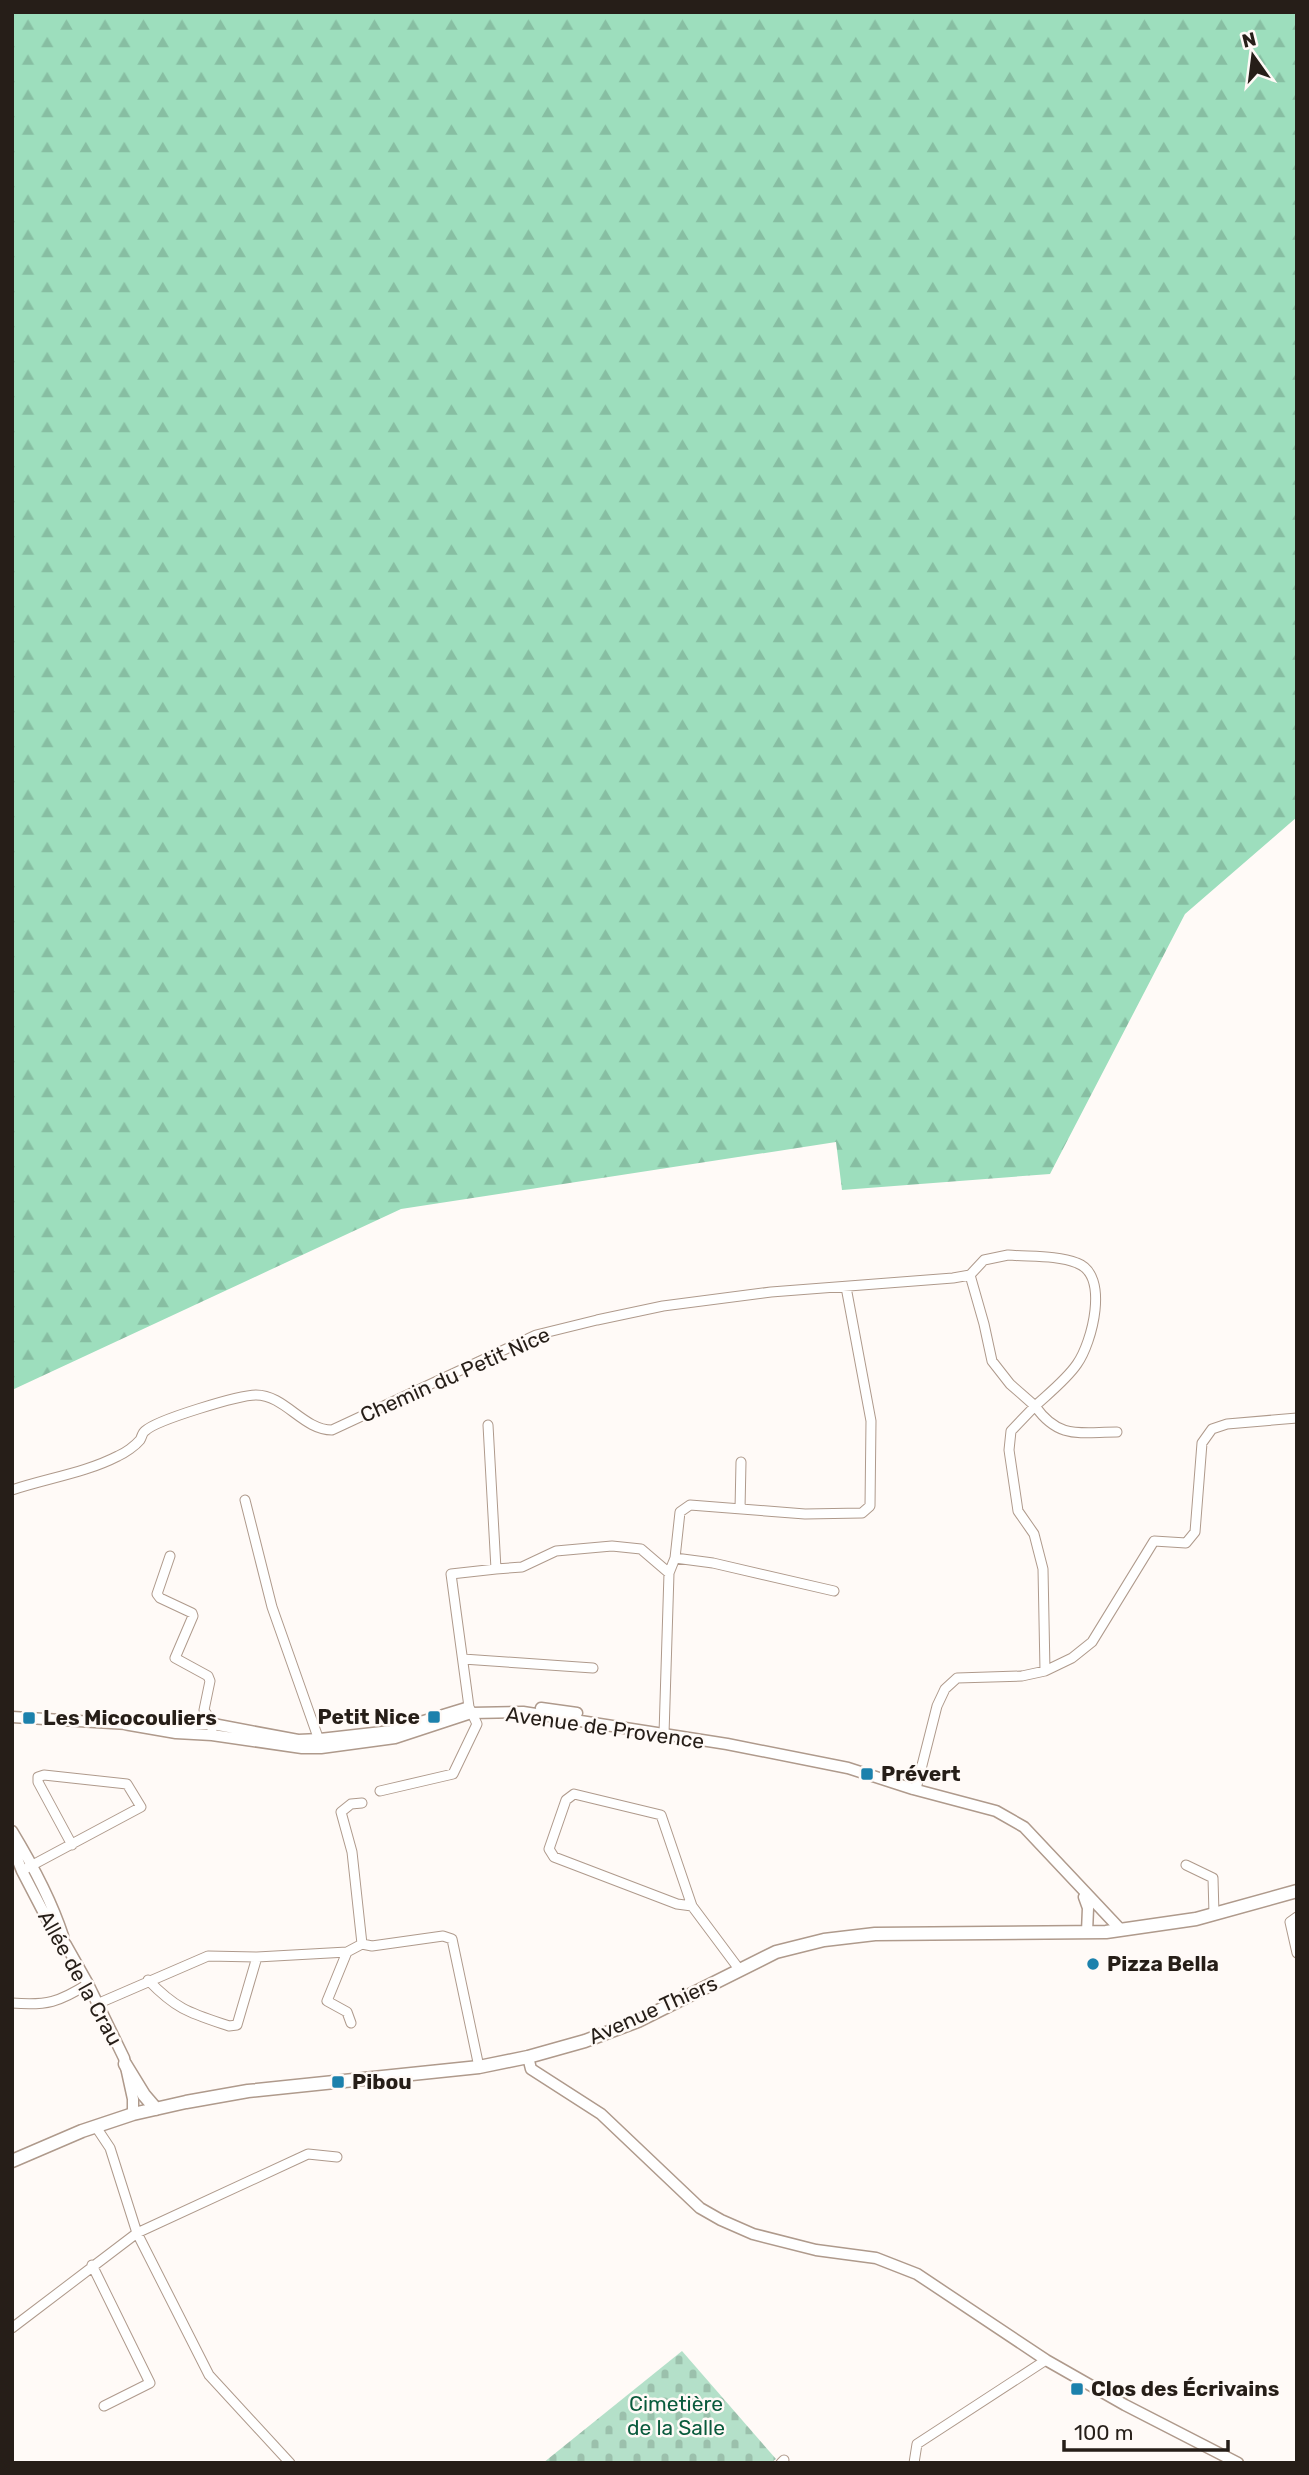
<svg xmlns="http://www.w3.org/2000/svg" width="1309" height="2475" font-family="Rubik,sans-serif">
	<defs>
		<pattern id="forest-firs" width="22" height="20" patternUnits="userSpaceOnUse" patternTransform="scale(1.75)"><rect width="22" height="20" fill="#9ddebd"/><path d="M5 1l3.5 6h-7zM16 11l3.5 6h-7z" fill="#87bea2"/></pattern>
		<pattern id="cemetery-stones" width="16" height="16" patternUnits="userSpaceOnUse" patternTransform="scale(1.75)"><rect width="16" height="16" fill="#b4e0c9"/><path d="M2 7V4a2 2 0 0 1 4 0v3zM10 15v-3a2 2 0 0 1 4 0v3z" fill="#9bc0ac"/></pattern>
	</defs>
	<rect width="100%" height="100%" fill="#fffaf7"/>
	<path fill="url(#forest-firs)" d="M 12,12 L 1297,12 L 1297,817 L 1185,914 L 1050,1174 L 842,1190 L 836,1142 L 401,1209 L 12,1390 Z"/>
	<path fill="url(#cemetery-stones)" d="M 682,2351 L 776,2459 L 771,2463 L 543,2463 Z"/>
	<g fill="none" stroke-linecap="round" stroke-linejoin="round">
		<g stroke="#af9a8c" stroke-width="11">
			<path id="minor" d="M 1008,1255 C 1030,1257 1057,1255 1077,1263 C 1110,1275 1092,1343 1077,1364 C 1066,1380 1049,1393 1035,1406 L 1010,1384 L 992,1361 L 984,1324 L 970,1275 L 984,1260 Z
				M 12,1490 C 48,1478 85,1473 118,1456 C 125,1453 135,1446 140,1440 C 142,1437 142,1433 145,1431 C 156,1420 239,1395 256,1395 C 285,1395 303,1430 332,1430 L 536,1335 L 597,1320 L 663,1306 L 771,1292 L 953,1278 L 970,1275
				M 245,1500 L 272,1607 L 320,1743
				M 740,1509 L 741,1462
				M 170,1556 L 157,1594 L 160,1598 L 192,1613 L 193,1616 L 175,1658 L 208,1676 L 210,1681 L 204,1710 L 213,1724 L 212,1729
				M 675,1558 L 713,1563 L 834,1591
				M 496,1569 L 522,1567 L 556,1551 L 612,1546 L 641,1549 L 669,1573
				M 463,1659 L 593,1668
				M 1045,1671 L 1043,1569 L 1034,1534 L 1018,1511 L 1009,1450 L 1011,1431 L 1035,1406 C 1059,1440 1080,1432 1117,1432
				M 664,1734 L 669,1573 L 675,1558 L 680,1512 L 690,1505 L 805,1514 L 862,1513 L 870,1506 L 871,1421 L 846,1287
				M 913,1789 L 917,1785 L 937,1706 L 945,1689 L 957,1678 L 1022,1676 L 1045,1671 L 1072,1658 L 1092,1642 L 1154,1541 L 1186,1543 L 1195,1532 L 1202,1443 L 1212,1429 L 1227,1424 L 1297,1418
				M 380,1791 L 453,1774 L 477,1724 L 469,1707 L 451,1574 L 496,1569 L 488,1425
				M 1186,1865 L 1213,1878 L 1214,1914
				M 27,1868 L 141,1807 L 127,1784 L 44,1775 L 38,1777 L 38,1782 L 72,1845
				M 692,1906 L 677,1904 L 554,1857 L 549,1849 L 566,1800 L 574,1794 L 661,1815 L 692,1906 L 739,1969
				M 1297,1917 L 1290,1922 L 1297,1953
				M 362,1944 L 352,1852 L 341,1812 L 351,1804 L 362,1803
				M 257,1957 L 347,1952
				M 12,2003 C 47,2006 59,2002 88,1984
				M 97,2004 L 208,1956 L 257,1957 L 237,2025 L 229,2026 C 190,2013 177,2010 148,1980
				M 351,2023 L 347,2012 L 327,2001 L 347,1952 L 362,1944 L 372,1946 L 443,1936 L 452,1939 L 479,2067
				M 92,2265 L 150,2383 L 104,2406
				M 12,2328 L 137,2233 L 110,2148 L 96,2127
				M 290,2463 L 209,2375 L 137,2233 L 308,2154 L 337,2157
				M 781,2463 L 784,2460
				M 914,2463 L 917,2444 L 1046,2360"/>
		</g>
		<g stroke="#af9a8c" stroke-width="13">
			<path id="tertiary" d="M 541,1708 L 577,1713
				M 12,1717 L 128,1724
				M 124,1724 L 176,1733 L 212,1735 L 302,1748 L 321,1748 L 395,1738 L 471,1713 L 523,1712 L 727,1744 L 848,1768 L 913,1789 L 996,1811 L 1024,1827 L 1121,1930
				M 158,1724 L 213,1724 L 298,1740 L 320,1739 L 391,1731 L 466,1708
				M 12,1831 C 32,1864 51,1899 63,1936
				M 12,1846 L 22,1871 L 48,1921 L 66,1945 L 88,1984 L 124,2058 L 133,2099 L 133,2114
				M 1084,1897 L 1088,1908 L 1087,1932
				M 528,2057 L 531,2069 L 601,2114 L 700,2208 L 721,2220 L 753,2234 L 816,2250 L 876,2258 L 917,2274 L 1046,2360 L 1125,2405 L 1238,2463"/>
		</g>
		<g stroke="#af9a8c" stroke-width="15">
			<path id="secondary" d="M 125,2064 L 144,2095 L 156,2109
				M 12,2161 L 82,2131 L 133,2114 L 186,2102 L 248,2091 L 479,2067 L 528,2057 L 585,2041 L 638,2021 L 776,1952 L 824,1940 L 875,1934 L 1106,1932 L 1196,1919 L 1297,1891"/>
		</g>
		<use href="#minor" stroke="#fff" stroke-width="9"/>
		<use href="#tertiary" stroke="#fff" stroke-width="10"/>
		<use href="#secondary" stroke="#fff" stroke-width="12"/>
	</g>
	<g fill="#1c81ac" stroke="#fffaf7" stroke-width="2.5">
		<rect x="427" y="1710" width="14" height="14" rx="3.5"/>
		<rect x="22" y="1711" width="14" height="14" rx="3.5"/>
		<rect x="860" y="1767" width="14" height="14" rx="3.5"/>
		<circle cx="1093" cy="1964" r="7"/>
		<rect x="331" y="2075" width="14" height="14" rx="3.5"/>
		<rect x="1070" y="2382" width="14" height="14" rx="3.5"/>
	</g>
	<g text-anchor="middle" stroke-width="5" stroke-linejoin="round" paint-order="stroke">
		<g font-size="21" fill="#261e18" stroke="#fffaf7">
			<text transform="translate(455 1375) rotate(-24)" y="7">Chemin du Petit Nice</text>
			<text transform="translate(605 1728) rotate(8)" y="7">Avenue de Provence</text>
			<text transform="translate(80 1978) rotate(61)" y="7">Allée de la Crau</text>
			<text transform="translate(653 2010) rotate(-24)" y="7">Avenue Thiers</text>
		</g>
		<g font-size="21" font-weight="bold" fill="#261e18" stroke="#fffaf7" text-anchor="start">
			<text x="420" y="1724" text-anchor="end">Petit Nice</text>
			<text x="43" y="1725">Les Micocouliers</text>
			<text x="881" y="1781">Prévert</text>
			<text x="1107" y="1971">Pizza Bella</text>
			<text x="352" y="2089">Pibou</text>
			<text x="1091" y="2396">Clos des Écrivains</text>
		</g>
		<g font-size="21" fill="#0a5b3d" stroke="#fffaf7">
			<text x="676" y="2411">Cimetière<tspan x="676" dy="24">de la Salle</tspan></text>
		</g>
	</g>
	<rect width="1309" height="2475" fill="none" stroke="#261e18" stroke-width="28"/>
	<g transform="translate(1253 56) rotate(346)" stroke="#fffaf7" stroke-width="5" paint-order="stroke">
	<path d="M0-5L12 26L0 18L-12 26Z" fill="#261e18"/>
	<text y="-10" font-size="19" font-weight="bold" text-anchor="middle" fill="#261e18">N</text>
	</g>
	<path d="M1064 2440v10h164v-10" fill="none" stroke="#261e18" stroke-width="3.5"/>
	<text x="1074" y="2440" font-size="21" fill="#261e18" stroke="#fffaf7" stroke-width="5" paint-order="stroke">100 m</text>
</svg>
